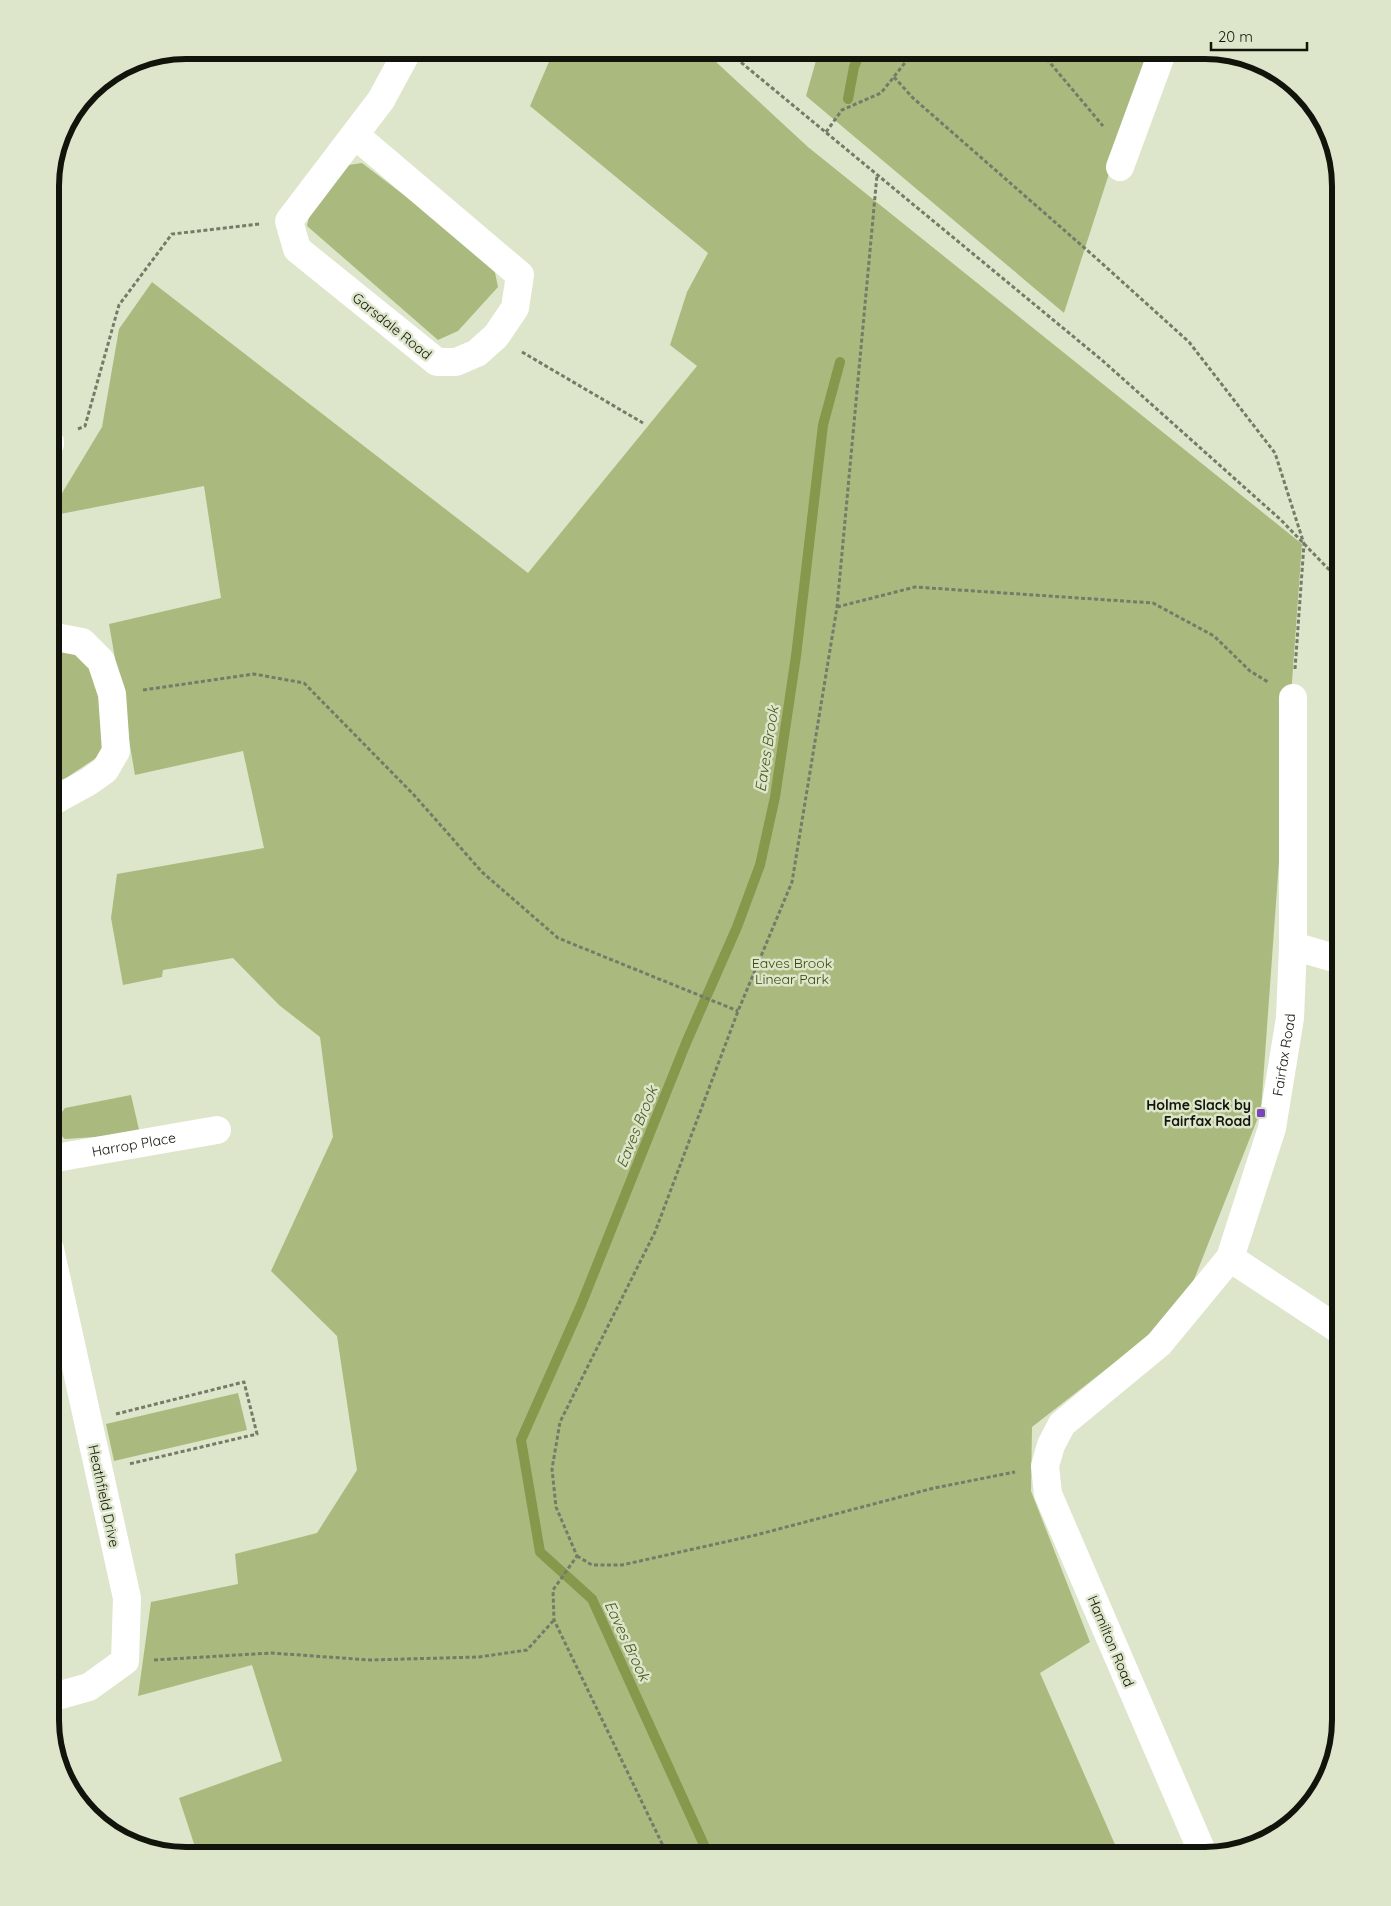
<svg xmlns="http://www.w3.org/2000/svg" width="1391" height="1906" font-family="Quicksand,sans-serif">
	<rect width="100%" height="100%" fill="#dde6ca"/>
	<path fill="#aaba7e" d="M 554,50 L 703,50 L 808,147 L 1302,544 L 1261,1110 L 1182,1310 L 1032,1427 L 1031,1491 L 1090,1642 L 1040,1673 L 1120,1856 L 198,1856 L 179,1798 L 282,1761 L 252,1665 L 138,1696 L 151,1602 L 238,1584 L 235,1554 L 317,1533 L 357,1470 L 337,1336 L 271,1271 L 333,1137 L 320,1037 L 279,1005 L 233,958 L 163,970 L 162,977 L 123,985 L 111,918 L 117,874 L 264,848 L 243,751 L 135,775 L 109,624 L 221,598 L 204,486 L 50,516 L 50,513 L 102,427 L 119,329 L 152,282 L 528,573 L 697,366 L 670,345 L 687,292 L 708,253 L 530,106 Z
		M 819,50 L 1149,50 L 1064,313 L 806,96 Z
		M 362,163 L 493,263 L 498,287 L 458,331 L 438,340 L 307,226 L 311,207 L 342,166 Z
		M 50,646 L 86,658 L 99,684 L 108,740 L 99,756 L 66,778 L 50,784 Z
		M 131,1095 L 140,1134 L 65,1139 L 58,1133 L 55,1121 L 65,1108 Z
		M 238,1393 L 247,1430 L 114,1461 L 106,1424 Z"/>
	<g fill="none" stroke-linecap="round" stroke-linejoin="round">
		<path stroke="#85984c" stroke-width="10" d="M 848,99 L 854,67 L 861,50
			M 709,1856 L 592,1599 L 540,1552 L 521,1440 L 581,1305 L 686,1043 L 737,927 L 760,865 L 775,797 L 796,656 L 823,425 L 840,362"/>
		<path stroke="#757b68" stroke-width="3" stroke-dasharray="4 2.5" stroke-linecap="butt" d="M 726,50 L 1103,361 L 1281,520 L 1341,582
			M 1009,50 L 1026,56 L 1046,58 L 1103,126
			M 1046,58 L 1062,50
			M 894,77 L 913,98 L 1096,258 L 1189,342 L 1275,453 L 1304,544 L 1295,669
			M 826,132 L 842,110 L 881,93 L 908,59 L 928,50
			M 522,352 L 643,423
			M 78,429 L 85,426 L 119,305 L 172,234 L 260,224
			M 837,607 L 915,587 L 1153,603 L 1214,636 L 1250,671 L 1268,682
			M 143,690 L 254,674 L 304,683 L 414,795 L 482,872 L 558,938 L 738,1011
			M 116,1414 L 244,1382 L 257,1434 L 129,1464
			M 577,1556 L 592,1565 L 622,1565 L 756,1535 L 934,1488 L 1015,1472
			M 154,1660 L 271,1653 L 370,1660 L 479,1657 L 527,1650 L 554,1620
			M 668,1856 L 554,1620 L 553,1590 L 577,1556 L 556,1507 L 552,1469 L 560,1422 L 655,1232 L 738,1011 L 792,882 L 837,607 L 877,175"/>
		<g stroke="#fff" stroke-width="28">
			<path d="M 355,135 L 520,275 L 515,308 L 496,336 L 477,353 L 456,362 L 437,362 L 297,249 L 289,221 L 381,100 L 406,54 L 405,50"/>
			<path d="M 1120,167 L 1163,50"/>
			<path d="M 50,444 L 50,442"/>
			<path d="M 50,803 L 88,782 L 105,770 L 116,751 L 112,694 L 101,661 L 82,642 L 50,636"/>
			<path d="M 1293,946 L 1341,960"/>
			<path id="s1" d="M 50,1159 L 217,1130"/>
			<path d="M 1230,1258 L 1341,1331"/>
			<path d="M 50,1698 L 89,1687 L 125,1661 L 127,1598 L 50,1249"/>
			<path id="s2" d="M 1204,1856 L 1048,1494 L 1045,1466 L 1051,1445 L 1062,1424 L 1159,1344 L 1230,1258 L 1272,1128 L 1290,1018 L 1293,946 L 1293,698"/>
		</g>
	</g>
	<rect fill="#7a44bb" stroke="#dde6ca" stroke-width="2" x="1256" y="1108" width="10" height="10" rx="2.5"/>
	<g text-anchor="middle" stroke-width="5" stroke-linejoin="round" paint-order="stroke">
		<g font-size="14" fill="#11140a" stroke="#dde6ca">
			<text transform="translate(392 326) rotate(39)" y="5">Garsdale Road</text>
			<text dy="5" stroke="none"><textPath href="#s2" startOffset="916">Fairfax Road</textPath></text>
			<text dy="5" stroke="none"><textPath href="#s1" startOffset="85">Harrop Place</textPath></text>
			<text transform="translate(104 1496) rotate(78)" y="5">Heathfield Drive</text>
			<text transform="translate(1111 1641) rotate(67)" y="5">Hamilton Road</text>
		</g>
		<g font-size="14" fill="#39460b" stroke="#dde6ca">
			<text x="792" y="968">Eaves Brook<tspan x="792" dy="16">Linear Park</tspan></text>
		</g>
		<g font-size="14" font-weight="bold" fill="#11140a" stroke="#dde6ca" text-anchor="end">
			<text x="1251" y="1110">Holme Slack by<tspan x="1251" dy="16">Fairfax Road</tspan></text>
		</g>
		<g font-size="15" font-style="italic" fill="#4b5820" stroke="#dde6ca">
			<text transform="translate(767 749) rotate(-81)" y="5">Eaves Brook</text>
			<text transform="translate(637 1127) rotate(-68)" y="5">Eaves Brook</text>
			<text transform="translate(627 1641) rotate(65)" y="5">Eaves Brook</text>
		</g>
	</g>
	<path d="M0 0H1391V1906H0ZM186 59H1205A127 127 0 0 1 1332 186V1720A127 127 0 0 1 1205 1847H186A127 127 0 0 1 59 1720V186A127 127 0 0 1 186 59Z" fill="#dde6ca" fill-rule="evenodd"/>
	<path fill="none" stroke="#11140a" stroke-width="6" d="M186 59H1205A127 127 0 0 1 1332 186V1720A127 127 0 0 1 1205 1847H186A127 127 0 0 1 59 1720V186A127 127 0 0 1 186 59Z"/>
	<path d="M1211 42v8h96v-8" fill="none" stroke="#11140a" stroke-width="2.5"/>
	<text x="1218" y="42" font-size="15" fill="#11140a" stroke="#dde6ca" stroke-width="4" paint-order="stroke">20 m</text>
</svg>
